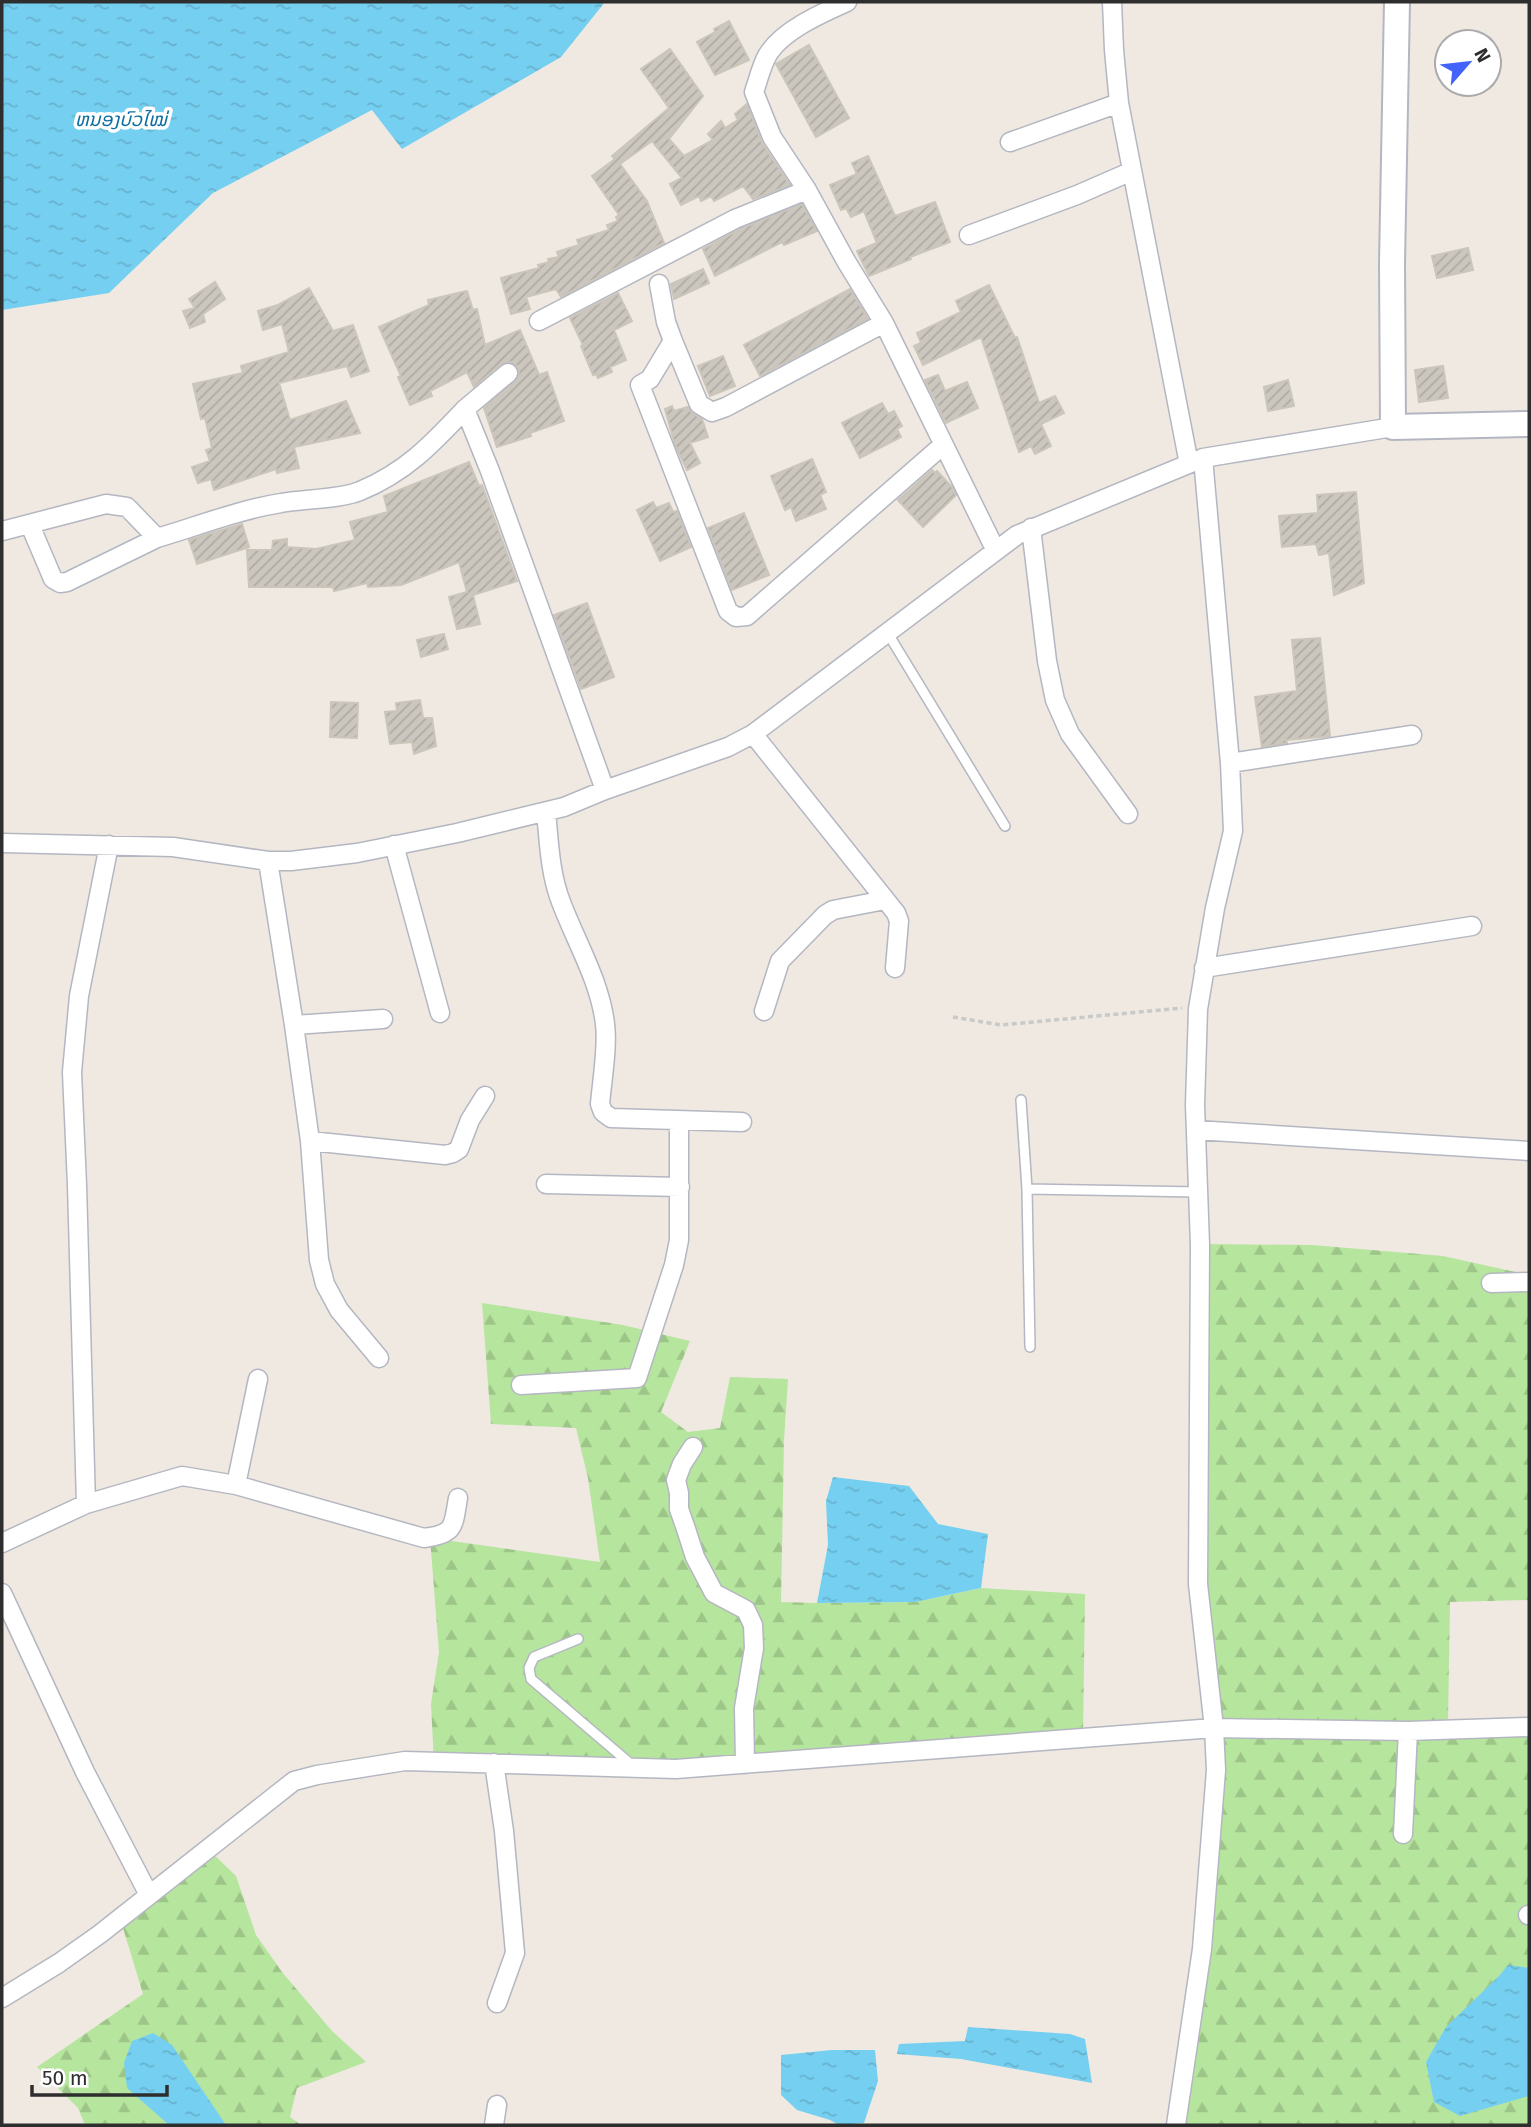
<svg xmlns="http://www.w3.org/2000/svg" width="1531" height="2127" font-family="'Fira Sans','Noto Sans Lao',sans-serif">
	<defs>
		<pattern id="forest-firs" width="22" height="20" patternUnits="userSpaceOnUse" patternTransform="scale(1.75)"><rect width="22" height="20" fill="#b6e59e"/><path d="M5 1l3.5 6h-7zM16 11l3.5 6h-7z" fill="#9dc588"/></pattern>
		<pattern id="water-ripples" width="26" height="14" patternUnits="userSpaceOnUse" patternTransform="scale(1.75)"><rect width="26" height="14" fill="#75cff0"/><path d="M2 4q2-2 4 0t4 0M15 11q2-2 4 0t4 0" fill="none" stroke="#66b2ce"/></pattern>
		<pattern id="building-hatch" width="6" height="6" patternUnits="userSpaceOnUse" patternTransform="scale(1.75)"><rect width="6" height="6" fill="#cbc7bf"/><path d="M-1 1l2-2M0 6l6-6M5 7l2-2" fill="none" stroke="#afaba4"/></pattern>
	</defs>
	<rect width="100%" height="100%" fill="#efe9e1"/>
	<path fill="url(#forest-firs)" d="M 1202,1244 L 1312,1245 L 1443,1256 L 1529,1275 L 1529,1600 L 1450,1602 L 1448,1722 L 1529,1721 L 1529,2125 L 1181,2125 L 1222,1728 L 1208,1585 Z
		M 482,1303 L 623,1325 L 690,1341 L 661,1412 L 688,1432 L 720,1428 L 730,1377 L 788,1379 L 784,1440 L 781,1602 L 817,1603 L 915,1602 L 981,1588 L 1085,1594 L 1083,1734 L 795,1755 L 671,1760 L 434,1763 L 431,1704 L 439,1652 L 430,1538 L 600,1562 L 588,1478 L 576,1428 L 491,1424 Z
		M 208,1849 L 236,1876 L 256,1935 L 282,1972 L 332,2031 L 366,2062 L 297,2088 L 290,2117 L 301,2125 L 85,2125 L 78,2108 L 37,2067 L 143,1994 L 120,1918 Z"/>
	<path fill="url(#water-ripples)" d="M 2,2 L 605,2 L 561,57 L 402,149 L 372,110 L 213,193 L 109,293 L 2,310 Z
		M 833,1477 L 909,1486 L 938,1524 L 988,1534 L 981,1588 L 915,1602 L 817,1603 L 828,1545 L 826,1501 Z
		M 1508,1965 L 1529,1968 L 1529,2096 L 1460,2116 L 1434,2102 L 1426,2062 L 1446,2027 L 1499,1976 Z
		M 968,2027 L 1070,2034 L 1085,2039 L 1092,2083 L 961,2059 L 897,2054 L 899,2044 L 965,2041 Z
		M 153,2033 L 172,2045 L 226,2125 L 169,2125 L 127,2088 L 124,2063 L 132,2041 Z
		M 832,2050 L 875,2050 L 878,2081 L 864,2123 L 839,2125 L 830,2120 L 797,2110 L 781,2095 L 781,2055 Z"/>
	<path fill="url(#building-hatch)" stroke="#cbc5ba" stroke-width="2" d="M 729,21 L 749,60 L 715,75 L 697,42 L 715,32 L 714,29 Z
		M 809,45 L 849,118 L 816,137 L 776,64 Z
		M 670,49 L 703,96 L 669,139 L 684,156 L 713,140 L 708,134 L 721,121 L 725,128 L 738,120 L 735,114 L 747,104 L 762,143 L 790,185 L 753,199 L 743,186 L 714,201 L 711,196 L 701,201 L 699,196 L 681,205 L 670,184 L 682,178 L 652,141 L 620,164 L 647,201 L 664,243 L 561,297 L 556,289 L 526,297 L 530,309 L 511,314 L 501,278 L 539,268 L 538,265 L 549,262 L 548,259 L 559,257 L 557,252 L 579,245 L 577,240 L 609,230 L 607,225 L 618,221 L 616,217 L 619,215 L 592,176 L 615,159 L 612,156 L 669,108 L 641,69 Z
		M 868,156 L 895,216 L 935,202 L 950,242 L 910,257 L 911,259 L 869,276 L 857,251 L 877,243 L 864,211 L 851,217 L 846,208 L 841,210 L 830,185 L 857,174 L 852,163 Z
		M 802,204 L 817,231 L 784,245 L 782,242 L 715,276 L 703,249 L 740,229 Z
		M 1468,248 L 1473,270 L 1437,278 L 1432,256 Z
		M 703,269 L 709,283 L 674,299 L 671,284 Z
		M 215,282 L 225,299 L 203,314 L 205,322 L 190,328 L 183,311 L 195,308 L 189,299 Z
		M 989,285 L 1015,338 L 1017,337 L 1039,403 L 1055,396 L 1064,413 L 1041,424 L 1051,446 L 1035,454 L 1031,446 L 1019,452 L 981,337 L 923,365 L 914,346 L 921,343 L 917,333 L 961,312 L 956,301 Z
		M 309,288 L 333,331 L 353,325 L 369,371 L 351,377 L 347,366 L 279,383 L 290,420 L 346,401 L 360,433 L 294,447 L 299,468 L 277,473 L 276,469 L 214,490 L 211,479 L 198,483 L 192,467 L 210,461 L 206,450 L 212,448 L 205,418 L 201,419 L 193,384 L 243,373 L 241,366 L 289,352 L 282,324 L 263,330 L 258,311 L 278,305 Z
		M 850,289 L 868,319 L 760,376 L 744,345 Z
		M 467,291 L 473,310 L 477,309 L 485,345 L 520,330 L 539,375 L 547,372 L 564,421 L 530,433 L 531,436 L 497,447 L 484,408 L 518,378 L 519,372 L 517,366 L 511,362 L 501,364 L 474,387 L 467,372 L 430,391 L 432,396 L 410,405 L 398,377 L 401,376 L 379,327 L 429,305 L 428,300 Z
		M 618,293 L 632,321 L 614,330 L 626,360 L 610,367 L 612,372 L 598,378 L 596,374 L 593,375 L 581,346 L 583,345 L 570,318 Z
		M 723,356 L 735,386 L 710,396 L 698,366 Z
		M 1443,366 L 1448,398 L 1419,402 L 1415,370 Z
		M 938,375 L 945,391 L 967,382 L 978,408 L 946,423 L 925,380 Z
		M 1288,380 L 1294,406 L 1268,411 L 1264,387 Z
		M 882,403 L 888,414 L 894,411 L 902,426 L 897,429 L 901,437 L 860,458 L 842,423 Z
		M 672,406 L 674,411 L 688,407 L 692,413 L 702,419 L 708,437 L 690,443 L 700,463 L 687,470 L 675,445 L 665,409 Z
		M 812,459 L 826,492 L 820,495 L 826,509 L 796,521 L 791,507 L 785,510 L 771,476 Z
		M 469,462 L 479,486 L 482,485 L 517,581 L 473,595 L 480,624 L 457,629 L 449,597 L 467,592 L 459,562 L 401,585 L 368,587 L 367,583 L 334,591 L 333,587 L 249,587 L 247,550 L 272,550 L 273,541 L 287,539 L 287,547 L 316,549 L 355,540 L 350,522 L 388,512 L 384,496 Z
		M 932,470 L 935,473 L 937,471 L 952,487 L 956,495 L 923,527 L 898,500 Z
		M 1356,492 L 1364,583 L 1334,595 L 1329,553 L 1319,555 L 1316,544 L 1282,547 L 1279,516 L 1318,513 L 1317,495 Z
		M 653,502 L 656,508 L 669,503 L 673,512 L 677,511 L 691,547 L 660,561 L 637,510 Z
		M 744,513 L 769,575 L 732,590 L 708,528 Z
		M 242,524 L 249,547 L 197,564 L 189,540 Z
		M 587,603 L 614,677 L 581,689 L 554,615 Z
		M 444,634 L 448,649 L 421,657 L 417,640 Z
		M 1320,638 L 1330,736 L 1286,740 L 1287,743 L 1262,747 L 1255,697 L 1297,691 L 1292,640 Z
		M 420,700 L 423,718 L 432,718 L 436,746 L 414,754 L 412,742 L 390,744 L 385,712 L 397,711 L 396,703 Z
		M 331,702 L 358,703 L 357,738 L 330,737 Z"/>
	<g fill="none" stroke-linecap="round" stroke-linejoin="round">
		<g stroke="#b4b7c1" stroke-width="12">
			<path id="lane" d="M 887,632 L 1005,826
				M 1021,1100 L 1027,1189 L 1030,1347
				M 1027,1189 L 1199,1192
				M 578,1639 L 534,1657 L 529,1668 L 531,1679 L 633,1766"/>
		</g>
		<g stroke="#b4b7c1" stroke-width="21">
			<path id="street" d="M 847,2 C 822,13 781,31 767,56 C 761,67 758,81 754,92 L 772,137 L 807,190 L 846,261 L 884,323 L 996,551
				M 1112,2 L 1114,50 L 1119,103 L 1189,464
				M 1010,142 L 1119,103
				M 969,235 L 1077,195 L 1132,171
				M 659,284 L 666,322 L 673,341 L 650,379 L 640,385 L 728,611 L 736,617 L 747,616 L 943,445
				M 539,321 L 735,219 L 807,190
				M 673,341 L 699,404 L 712,412 L 726,407 L 884,323
				M 508,373 L 465,409 L 490,471 L 605,790
				M 30,525 L 53,579 L 60,583 L 67,582 L 157,538
				M 1031,528 L 1047,661 L 1055,700 L 1070,734 L 1128,814
				M 2,531 L 106,504 L 127,507 L 157,538 C 198,526 238,510 281,503 C 302,499 342,499 360,491 C 406,472 432,444 465,409
				M 753,734 L 896,913 L 899,921 L 895,968
				M 1230,763 L 1412,735
				M 546,812 C 549,842 550,874 561,902 C 576,942 600,981 605,1024 C 608,1047 602,1080 600,1104 L 603,1112 L 611,1118 L 742,1122
				M 2,843 L 173,847 L 268,861 L 291,861 L 357,853 L 457,833 L 564,807 L 605,790 L 728,747 L 753,734 L 1017,535 L 1203,458
				M 394,845 L 440,1013
				M 268,861 L 294,1025 L 310,1141 L 319,1260 L 325,1284 L 339,1310 L 379,1358
				M 1204,968 L 1472,926
				M 764,1011 L 780,961 L 825,915 L 833,910 L 885,900
				M 294,1025 L 383,1019
				M 1196,1130 L 1529,1151
				M 310,1141 L 445,1155 L 453,1153 L 459,1149 L 470,1120 L 485,1096
				M 546,1184 L 680,1187
				M 1491,1283 L 1529,1282
				M 521,1385 L 637,1378 L 674,1265 L 679,1240 L 679,1121
				M 693,1447 L 682,1464 L 676,1480 L 679,1493 L 679,1509 L 686,1529 L 695,1557 L 714,1593 L 746,1610 L 753,1625 L 754,1648 L 744,1708 L 745,1764
				M 236,1485 L 258,1379
				M 86,1504 L 77,1185 L 72,1072 L 79,996 L 109,845
				M 2,1543 L 86,1504 L 182,1476 L 236,1485 L 424,1538 C 456,1534 453,1526 458,1498
				M 2,1593 L 85,1772 L 149,1895
				M 494,1763 L 504,1831 L 515,1953 L 497,2003
				M 1403,1834 L 1408,1731
				M 1528,1915 L 1529,1915
				M 2,1998 L 59,1963 L 100,1934 L 294,1781 L 317,1775 L 405,1761 L 676,1769 L 1214,1728 L 1408,1731 L 1529,1727
				M 494,2125 L 497,2105
				M 1176,2125 L 1202,1949 L 1216,1770 L 1214,1728 L 1198,1584 L 1200,1245 L 1195,1105 L 1198,1009 L 1215,908 L 1233,831 L 1230,763 L 1203,458 L 1393,427"/>
		</g>
		<g stroke="#b4b7c1" stroke-width="28">
			<path id="secondary" d="M 1397,2 L 1392,263 L 1393,427 L 1529,424"/>
		</g>
		<path stroke="#c9c9c9" stroke-width="3.5" stroke-dasharray="5 3.5" stroke-linecap="butt" d="M 953,1017 L 1001,1025 L 1182,1008"/>
		<use href="#lane" stroke="#fff" stroke-width="9"/>
		<use href="#street" stroke="#fff" stroke-width="18"/>
		<use href="#secondary" stroke="#fff" stroke-width="24"/>
	</g>
	<g text-anchor="middle" stroke-width="7" stroke-linejoin="round" paint-order="stroke">
		<g font-size="19" font-style="italic" fill="#0d6fa3" stroke="#fff">
			<text x="121" y="126">ຫນອງບົວໄໝ່</text>
		</g>
	</g>
	<rect width="1531" height="2127" fill="none" stroke="#2e2e2e" stroke-width="7"/>
	<g transform="translate(1468 63) rotate(62)"><circle r="33" fill="#ffffff" stroke="#ababab" stroke-width="2"/>
	<path d="M0-5L12 26L0 18L-12 26Z" fill="#4264fb"/>
	<text y="-10" font-size="19" font-weight="bold" text-anchor="middle" fill="#2e2e2e">N</text>
	</g>
	<path d="M32 2085v10h135v-10" fill="none" stroke="#2e2e2e" stroke-width="3.5"/>
	<text x="42" y="2085" font-size="21" fill="#2e2e2e" stroke="#ffffff" stroke-width="5" paint-order="stroke">50 m</text>
</svg>
